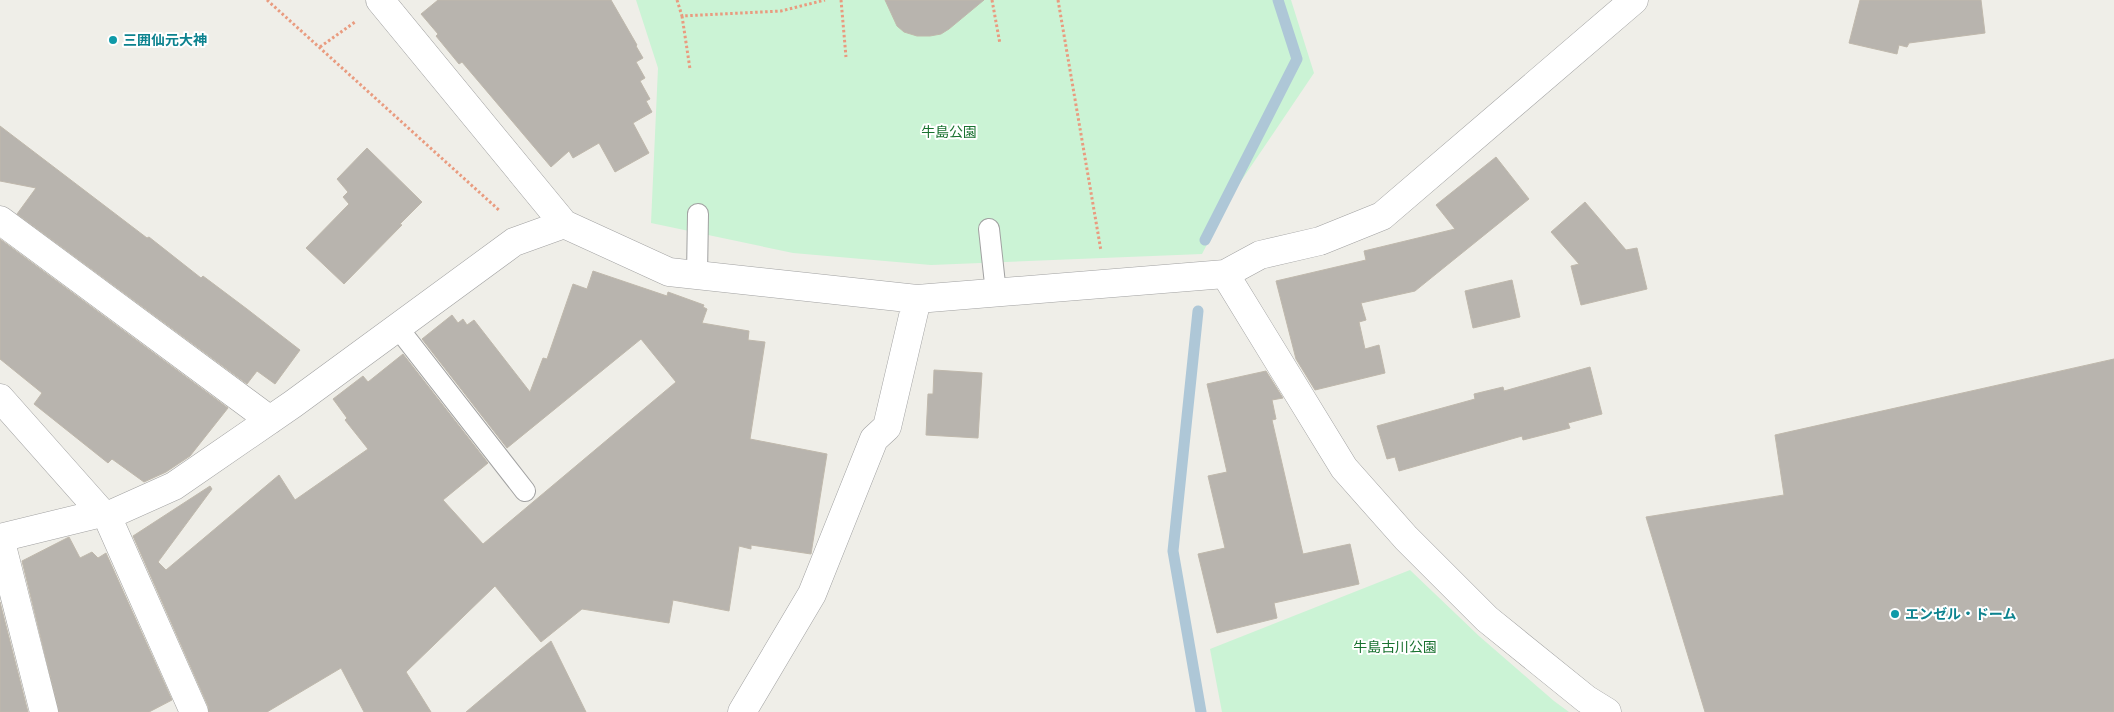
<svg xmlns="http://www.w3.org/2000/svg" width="2114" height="712" font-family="Lato,'Noto Sans JP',sans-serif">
	<rect width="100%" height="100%" fill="#efeee8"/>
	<path fill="#cbf3d5" d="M 636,0 L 1291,0 L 1314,73 L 1237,187 L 1202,254 L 931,265 L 793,253 L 651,223 L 658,68 Z
		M 1410,570 L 1479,636 L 1554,701 L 1569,712 L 1222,712 L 1210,649 Z"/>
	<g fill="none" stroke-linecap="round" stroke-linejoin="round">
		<path stroke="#aec7d7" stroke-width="11" d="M 1205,240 L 1297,59 L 1278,0
			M 1198,311 L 1173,551 L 1201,712"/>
	</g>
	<path fill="#b8b4ae" stroke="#bfb8ac" d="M 438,0 L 611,0 L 637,45 L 636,46 L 643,58 L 636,62 L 645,78 L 640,81 L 650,99 L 646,101 L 652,112 L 633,123 L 649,153 L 615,172 L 599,143 L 573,158 L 569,151 L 551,167 L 462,62 L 459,64 L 436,36 L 438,34 L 421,14 Z
		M 885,0 L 984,0 L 949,29 L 941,34 L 930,36 L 917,36 L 904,32 L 897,26 Z
		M 1860,0 L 1981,0 L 1985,33 L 1909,43 L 1907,47 L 1899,45 L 1897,54 L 1849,43 Z
		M 0,126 L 147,238 L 149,237 L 201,278 L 203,276 L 247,309 L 300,350 L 275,384 L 257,371 L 247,384 L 17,214 L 36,188 L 0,181 Z
		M 367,148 L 422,202 L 400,224 L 402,225 L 344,284 L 306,248 L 349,204 L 343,197 L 348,192 L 337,179 Z
		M 1496,157 L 1529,199 L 1415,291 L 1361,303 L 1366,320 L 1359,322 L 1365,349 L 1379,345 L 1385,373 L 1315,390 L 1296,359 L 1276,281 L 1366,260 L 1364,251 L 1455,229 L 1436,205 Z
		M 1585,202 L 1626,250 L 1637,248 L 1647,289 L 1581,305 L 1571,266 L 1579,264 L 1551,232 Z
		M 0,239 L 228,408 L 190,456 L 166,472 L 144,482 L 112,459 L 108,463 L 34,404 L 42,393 L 0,359 Z
		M 593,271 L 667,296 L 668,292 L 704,305 L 703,307 L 707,309 L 702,323 L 749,331 L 748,340 L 765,342 L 750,439 L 827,454 L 811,554 L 751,545 L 751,549 L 739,546 L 729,611 L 673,600 L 669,623 L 582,609 L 541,642 L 495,586 L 406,672 L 431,712 L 364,712 L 341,668 L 267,712 L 209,712 L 208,706 L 133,536 L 210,486 L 212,489 L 158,562 L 166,570 L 279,475 L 295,500 L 368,449 L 345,420 L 347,418 L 333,399 L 363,376 L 368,382 L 403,354 L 488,463 L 443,500 L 483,544 L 676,382 L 641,339 L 507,448 L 422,339 L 452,315 L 458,323 L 463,319 L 467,325 L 474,320 L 530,392 L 543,358 L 547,359 L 573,284 L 587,289 Z
		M 1512,280 L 1520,317 L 1473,328 L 1465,291 Z
		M 2114,359 L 2114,712 L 1705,712 L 1646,517 L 1784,495 L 1775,435 Z
		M 1590,367 L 1602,414 L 1568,423 L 1570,428 L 1523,440 L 1522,436 L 1399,471 L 1395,457 L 1387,459 L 1377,426 L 1475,399 L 1474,394 L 1503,387 L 1504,391 Z
		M 934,370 L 982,373 L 978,438 L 926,435 L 928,394 L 933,394 Z
		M 1266,371 L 1283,398 L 1272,400 L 1276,419 L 1272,420 L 1303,554 L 1350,544 L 1359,584 L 1274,603 L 1277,618 L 1217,633 L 1198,554 L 1225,548 L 1208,476 L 1227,472 L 1207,384 Z
		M 69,537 L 80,558 L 92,552 L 98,558 L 106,553 L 172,700 L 149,712 L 59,712 L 22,561 Z
		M 0,602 L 28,712 L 0,712 Z
		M 551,641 L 586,712 L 466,712 L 530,658 Z"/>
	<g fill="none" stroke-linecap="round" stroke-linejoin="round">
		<g stroke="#a1a1a1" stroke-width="22">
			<path id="service" d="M 989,229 L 996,293
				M 697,275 L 698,214
				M 398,328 L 525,491"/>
		</g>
		<g stroke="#a1a1a1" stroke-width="29">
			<path id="minor" d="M 380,0 L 564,224 L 669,272 L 917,299 L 1225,274 L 1260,255 L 1320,241 L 1382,216 L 1634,0
				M 0,220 L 270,420
				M 1225,274 L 1344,468 L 1406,538 L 1487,619 L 1586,699 L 1607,712
				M 0,398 L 102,513
				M 107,516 L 194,712
				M 0,538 L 102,513 L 107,516 L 174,486 L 293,404 L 514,242 L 564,224
				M 0,538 L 44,712
				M 742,712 L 812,594 L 874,439 L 887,427 L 917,299"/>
		</g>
		<path stroke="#e99b7f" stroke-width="3" stroke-dasharray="2.5 2.5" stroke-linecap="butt" d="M 267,0 L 500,211
			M 677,0 L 682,16 L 781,11 L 825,0
			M 841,0 L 846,57
			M 992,0 L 1000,44
			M 1058,0 L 1101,251
			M 682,16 L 690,69
			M 320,47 L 355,22"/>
		<use href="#service" stroke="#fff" stroke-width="20"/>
		<use href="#minor" stroke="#fff" stroke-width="28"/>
	</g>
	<g fill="#0f9aa8" stroke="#fff" stroke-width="2">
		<circle cx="113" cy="40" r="5"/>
		<circle cx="1895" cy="614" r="5"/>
	</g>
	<g text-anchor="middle" stroke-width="4" stroke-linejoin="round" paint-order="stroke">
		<g font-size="14" font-weight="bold" fill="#0d838f" stroke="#fff" text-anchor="start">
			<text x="123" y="45">三囲仙元大神</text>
			<text x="1905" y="619">エンゼル・ドーム</text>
		</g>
		<g font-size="14" fill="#1a7230" stroke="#fff">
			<text x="949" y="137">牛島公園</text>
			<text x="1395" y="652">牛島古川公園</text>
		</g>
	</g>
</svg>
